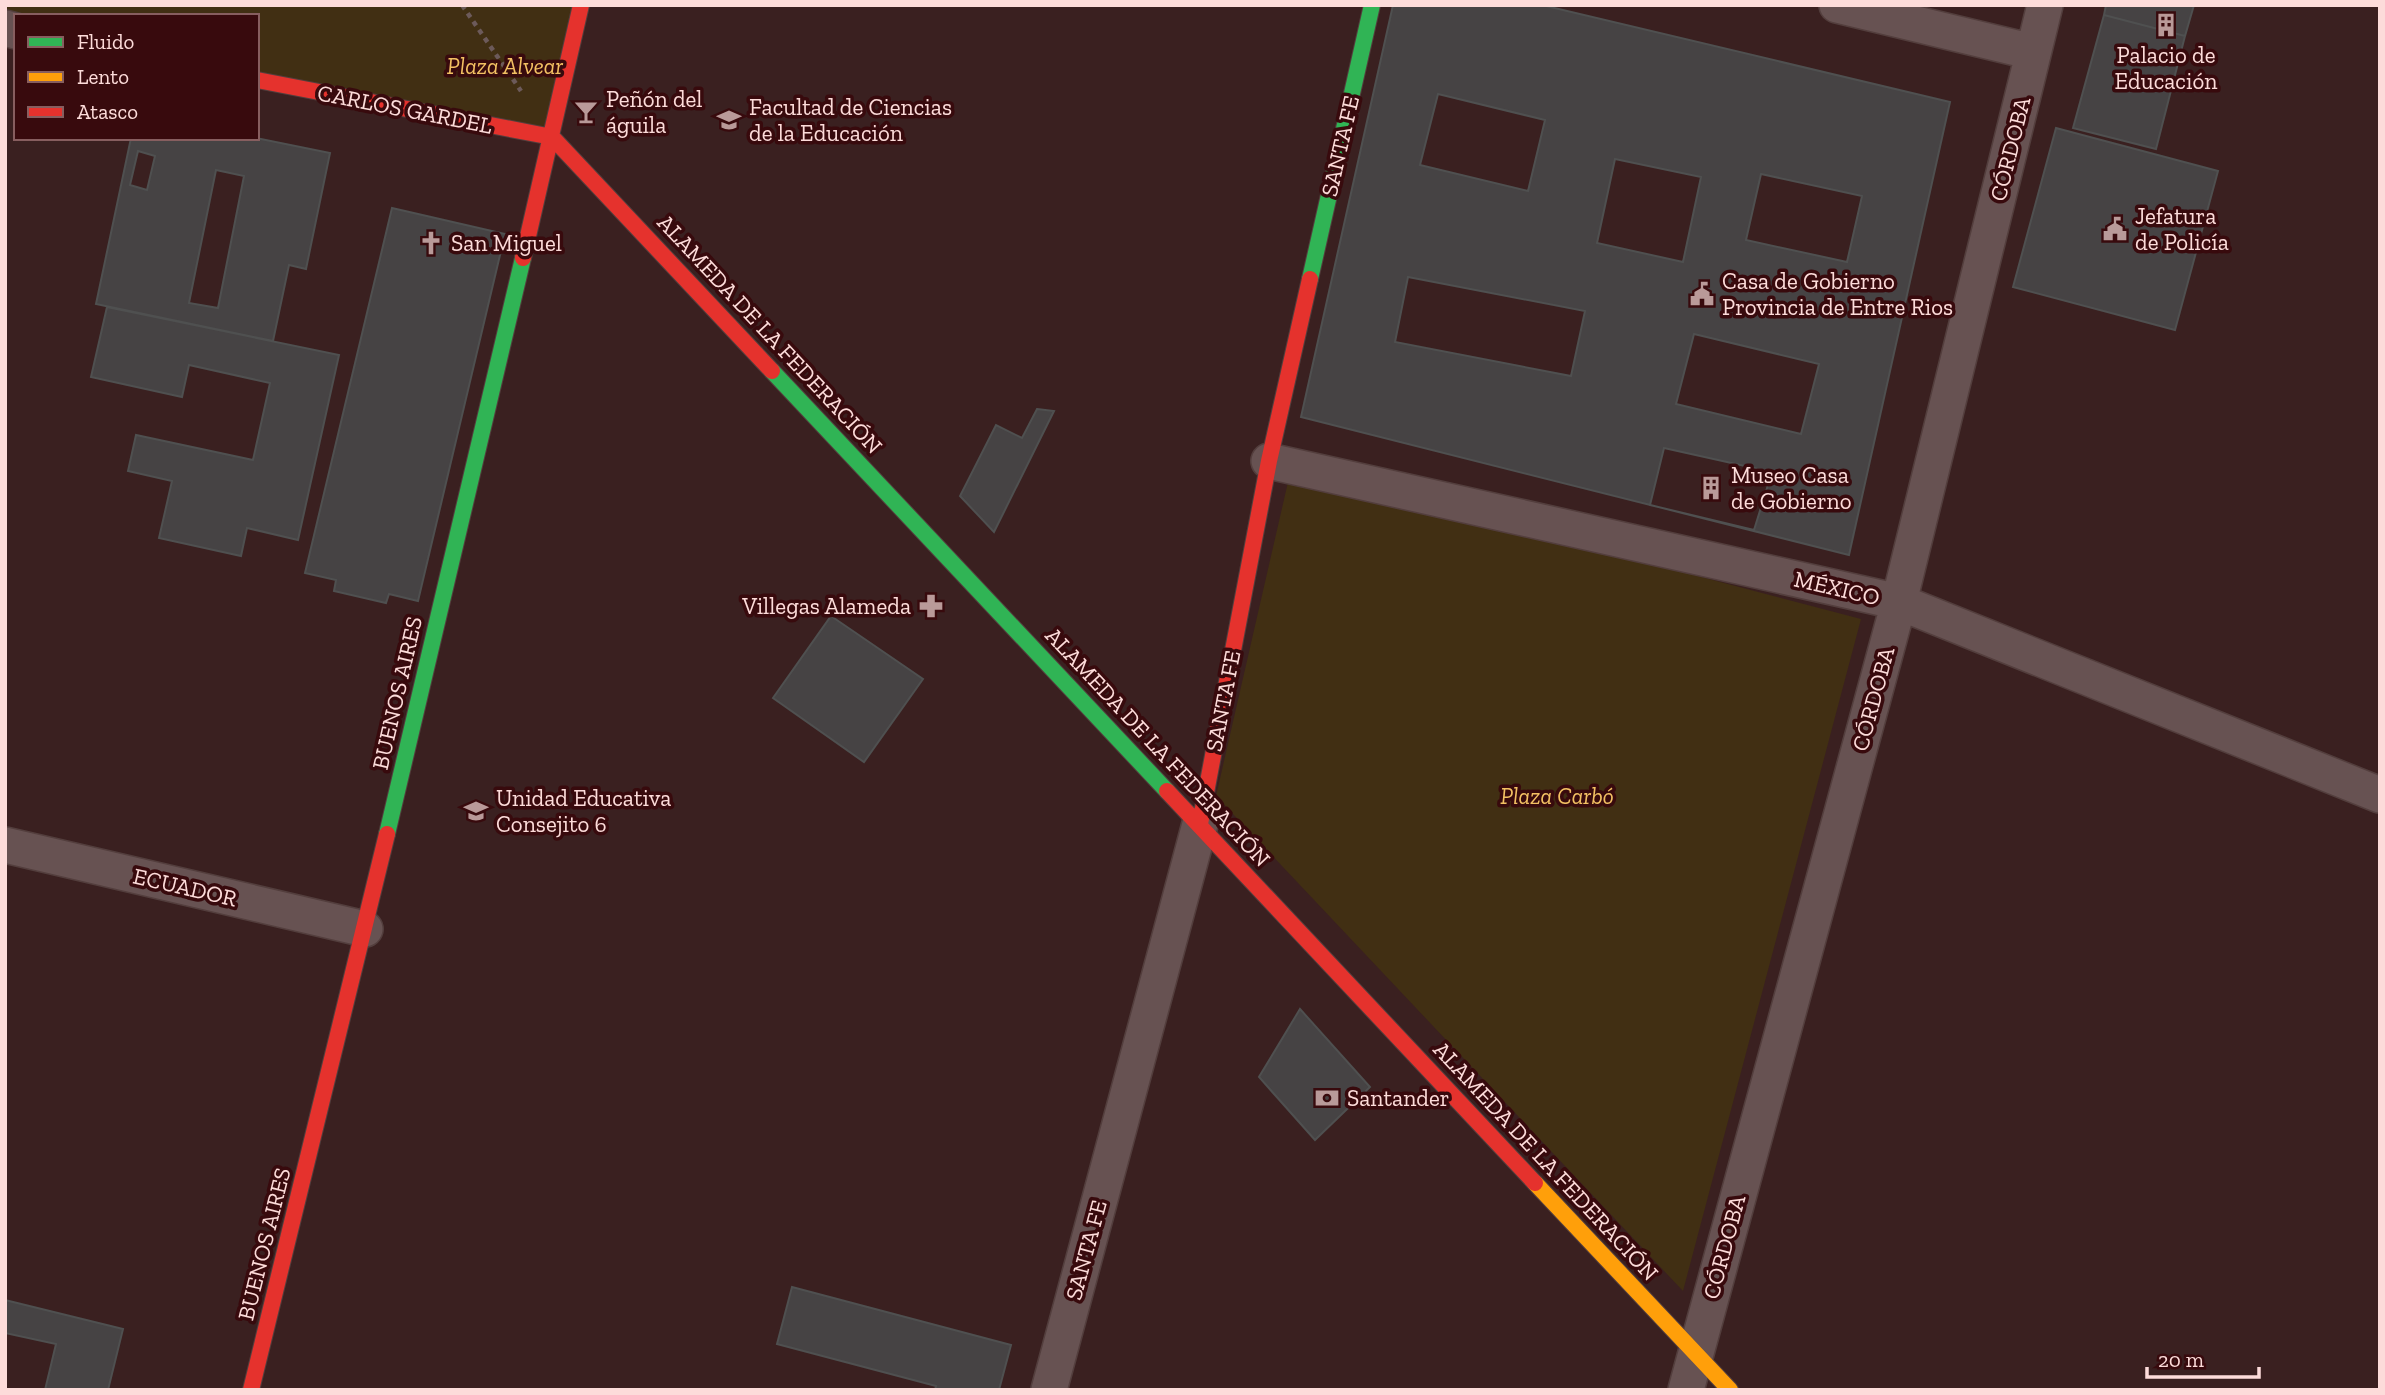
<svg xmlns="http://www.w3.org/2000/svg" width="2385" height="1395" font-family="'Zilla Slab',serif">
	<rect width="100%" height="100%" fill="#3a2020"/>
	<path fill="#412f13" d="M 5,5 L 581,5 L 552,137 L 257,80 L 257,16 L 16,16 L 5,28 Z
		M 1291,469 L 1861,619 L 1683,1291 L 1216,796 Z"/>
	<path fill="#464344" stroke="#4f5050" stroke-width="2" fill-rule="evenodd" d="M 1393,5 L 1542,5 L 1950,102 L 1849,555 L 1301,417 ZM 1438,94 L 1545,120 L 1528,191 L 1420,165 ZM 1615,159 L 1701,177 L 1683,262 L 1597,243 ZM 1761,174 L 1862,196 L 1847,262 L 1746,240 ZM 1408,277 L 1585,311 L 1571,376 L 1395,342 ZM 1694,334 L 1819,364 L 1801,434 L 1676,404 Z
		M 2106,5 L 2194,5 L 2185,36 L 2104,15 Z
		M 2104,15 L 2185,36 L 2156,149 L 2073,128 Z
		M 2056,128 L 2218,171 L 2175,330 L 2013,287 Z
		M 131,138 L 256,138 L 330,153 L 306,269 L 289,265 L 273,341 L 96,304 ZM 138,151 L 155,156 L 147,190 L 130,185 ZM 216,170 L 244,176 L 218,308 L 189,303 Z
		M 392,208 L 505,234 L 418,601 L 389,594 L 386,603 L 334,591 L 336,580 L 305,573 Z
		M 107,307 L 339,355 L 298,540 L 247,528 L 241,556 L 159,538 L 172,481 L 128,471 L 136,435 L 253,460 L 270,383 L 189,365 L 182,397 L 91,377 Z
		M 1037,409 L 1054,411 L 994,532 L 960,496 L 996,425 L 1022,438 Z
		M 1664,448 L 1772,472 L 1754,530 L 1650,505 Z
		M 831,616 L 923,679 L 864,762 L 773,698 Z
		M 1300,1009 L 1370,1087 L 1315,1140 L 1259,1077 Z
		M 792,1287 L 1011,1345 L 999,1390 L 935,1390 L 936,1386 L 777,1344 Z
		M 5,1300 L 123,1329 L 108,1390 L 45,1390 L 56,1344 L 5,1333 Z"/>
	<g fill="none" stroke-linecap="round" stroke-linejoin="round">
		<g stroke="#533e3d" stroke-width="38">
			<path id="street" d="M 1837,5 L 2033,52
				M 5,28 L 16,31
				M 1269,461 L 1899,602 L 2380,795
				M 5,845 L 365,929
				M 1049,1390 L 1200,824
				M 1686,1390 L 1899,602 L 2045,5"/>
		</g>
		<g stroke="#533e3d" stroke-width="18">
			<path id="fast" d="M 1310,279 L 1372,5
				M 772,371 L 1167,791
				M 387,834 L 523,258"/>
		</g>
		<g stroke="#533e3d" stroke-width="18">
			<path id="slow" d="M 1535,1183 L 1730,1390"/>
		</g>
		<g stroke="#533e3d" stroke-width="18">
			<path id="jam" d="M 257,80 L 552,137
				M 552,137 L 772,371
				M 523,258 L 581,5
				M 1167,791 L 1535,1183
				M 1200,824 L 1269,461 L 1310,279
				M 251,1390 L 387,834"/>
		</g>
		<path stroke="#6c5a5a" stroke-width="4.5" stroke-dasharray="5 5" stroke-linecap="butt" d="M 462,5 L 521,91"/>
		<use href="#street" stroke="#675252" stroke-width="35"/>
		<use href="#fast" stroke="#30b455" stroke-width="16"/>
		<use href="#slow" stroke="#ff9f0a" stroke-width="16"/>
		<use href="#jam" stroke="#e5322d" stroke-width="16"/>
	</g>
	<defs>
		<g id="building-bare" transform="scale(1.89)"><path d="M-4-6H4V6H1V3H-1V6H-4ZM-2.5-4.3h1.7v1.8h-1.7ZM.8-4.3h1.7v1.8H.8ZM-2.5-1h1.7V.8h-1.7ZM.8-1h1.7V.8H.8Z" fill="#b99a99" stroke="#380a0d" stroke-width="2.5" paint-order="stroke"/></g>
		<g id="bar-bare" transform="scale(1.89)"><path d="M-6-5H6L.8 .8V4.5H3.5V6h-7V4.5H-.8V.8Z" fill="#b99a99" stroke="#380a0d" stroke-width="2.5" paint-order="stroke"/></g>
		<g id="university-bare" transform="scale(1.89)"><path d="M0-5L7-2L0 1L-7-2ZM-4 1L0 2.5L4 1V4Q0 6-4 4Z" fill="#b99a99" stroke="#380a0d" stroke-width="2.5" paint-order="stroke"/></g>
		<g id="civic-bare" transform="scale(1.89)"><path d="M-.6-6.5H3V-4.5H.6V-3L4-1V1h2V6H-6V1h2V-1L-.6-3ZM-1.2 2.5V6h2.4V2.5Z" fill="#b99a99" stroke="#380a0d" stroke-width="2.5" paint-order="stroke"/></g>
		<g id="church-bare" transform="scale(1.89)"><path d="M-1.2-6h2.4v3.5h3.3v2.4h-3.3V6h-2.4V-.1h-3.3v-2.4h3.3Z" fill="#b99a99" stroke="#380a0d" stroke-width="2.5" paint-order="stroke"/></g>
		<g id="pharmacy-bare" transform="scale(1.89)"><path d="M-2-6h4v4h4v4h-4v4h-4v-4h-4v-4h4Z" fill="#b99a99" stroke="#380a0d" stroke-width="2.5" paint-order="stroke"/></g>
		<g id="school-bare" transform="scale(1.89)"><path d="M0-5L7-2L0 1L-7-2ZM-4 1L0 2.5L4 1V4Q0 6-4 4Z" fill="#b99a99" stroke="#380a0d" stroke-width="2.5" paint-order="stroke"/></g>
		<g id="bank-bare" transform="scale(1.89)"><path d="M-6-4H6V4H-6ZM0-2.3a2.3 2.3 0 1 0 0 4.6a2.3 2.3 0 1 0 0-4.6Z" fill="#b99a99" stroke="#380a0d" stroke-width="2.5" paint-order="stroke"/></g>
	</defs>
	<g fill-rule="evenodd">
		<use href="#building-bare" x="2166" y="25"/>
		<use href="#bar-bare" x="586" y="112"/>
		<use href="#university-bare" x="729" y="120"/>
		<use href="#civic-bare" x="2115" y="229"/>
		<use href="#church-bare" x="431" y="243"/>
		<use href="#civic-bare" x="1702" y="294"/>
		<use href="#building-bare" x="1711" y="488"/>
		<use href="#pharmacy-bare" x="931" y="606"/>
		<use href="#school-bare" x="476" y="811"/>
		<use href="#bank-bare" x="1327" y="1098"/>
	</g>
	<g text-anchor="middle" stroke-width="7" stroke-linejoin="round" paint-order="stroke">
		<g font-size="23" fill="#fddcda" stroke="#380a0d" text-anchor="start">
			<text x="2166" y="63" text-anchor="middle">Palacio de<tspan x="2166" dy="26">Educación</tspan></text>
			<text x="606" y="107">Peñón del<tspan x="606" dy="26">águila</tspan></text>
			<text x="749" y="115">Facultad de Ciencias<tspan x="749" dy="26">de la Educación</tspan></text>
			<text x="2135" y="224">Jefatura<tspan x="2135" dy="26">de Policía</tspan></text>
			<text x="451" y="251">San Miguel</text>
			<text x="1722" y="289">Casa de Gobierno<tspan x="1722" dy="26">Provincia de Entre Rios</tspan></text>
			<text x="1731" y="483">Museo Casa<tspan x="1731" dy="26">de Gobierno</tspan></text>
			<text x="911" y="614" text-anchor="end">Villegas Alameda</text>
			<text x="496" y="806">Unidad Educativa<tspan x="496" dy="26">Consejito 6</tspan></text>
			<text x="1347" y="1106">Santander</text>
		</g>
		<g font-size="23" font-style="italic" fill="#f3c163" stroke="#380a0d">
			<text x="505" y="74">Plaza Alvear</text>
			<text x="1557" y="804">Plaza Carbó</text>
		</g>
		<g font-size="23" fill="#fddcda" stroke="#380a0d">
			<text transform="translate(405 109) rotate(11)" y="8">CARLOS GARDEL</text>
			<text transform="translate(1340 146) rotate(-77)" y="8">SANTA FE</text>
			<text transform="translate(2010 149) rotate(-76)" y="8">CÓRDOBA</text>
			<text transform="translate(770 334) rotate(47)" y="8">ALAMEDA DE LA FEDERACIÓN</text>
			<text transform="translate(1837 588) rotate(13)" y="8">MÉXICO</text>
			<text transform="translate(397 693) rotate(-77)" y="8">BUENOS AIRES</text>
			<text transform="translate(1873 699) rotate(-75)" y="8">CÓRDOBA</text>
			<text transform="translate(1223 701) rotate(-79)" y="8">SANTA FE</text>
			<text transform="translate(1158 747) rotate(47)" y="8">ALAMEDA DE LA FEDERACIÓN</text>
			<text transform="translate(185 887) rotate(13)" y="8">ECUADOR</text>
			<text transform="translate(1546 1161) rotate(47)" y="8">ALAMEDA DE LA FEDERACIÓN</text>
			<text transform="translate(264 1244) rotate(-76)" y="8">BUENOS AIRES</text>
			<text transform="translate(1724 1247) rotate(-75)" y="8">CÓRDOBA</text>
			<text transform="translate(1086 1250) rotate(-75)" y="8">SANTA FE</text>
		</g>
	</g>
	<rect width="2385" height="1395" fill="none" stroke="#fddcda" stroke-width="14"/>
	<rect x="14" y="14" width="245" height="126" fill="#380a0d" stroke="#875e5f" stroke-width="2"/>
	<rect x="28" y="37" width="35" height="10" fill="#30b455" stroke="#875e5f" stroke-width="2"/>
	<text x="77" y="49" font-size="21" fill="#fddcda">Fluido</text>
	<rect x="28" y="72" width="35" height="10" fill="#ff9f0a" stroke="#875e5f" stroke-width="2"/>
	<text x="77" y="84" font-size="21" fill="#fddcda">Lento</text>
	<rect x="28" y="107" width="35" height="10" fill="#e5322d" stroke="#875e5f" stroke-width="2"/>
	<text x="77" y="119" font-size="21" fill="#fddcda">Atasco</text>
	<path d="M2147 1367v10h112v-10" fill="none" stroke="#fddcda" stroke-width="3.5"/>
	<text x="2158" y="1367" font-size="21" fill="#fddcda" stroke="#380a0d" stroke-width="5" paint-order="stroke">20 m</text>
</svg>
